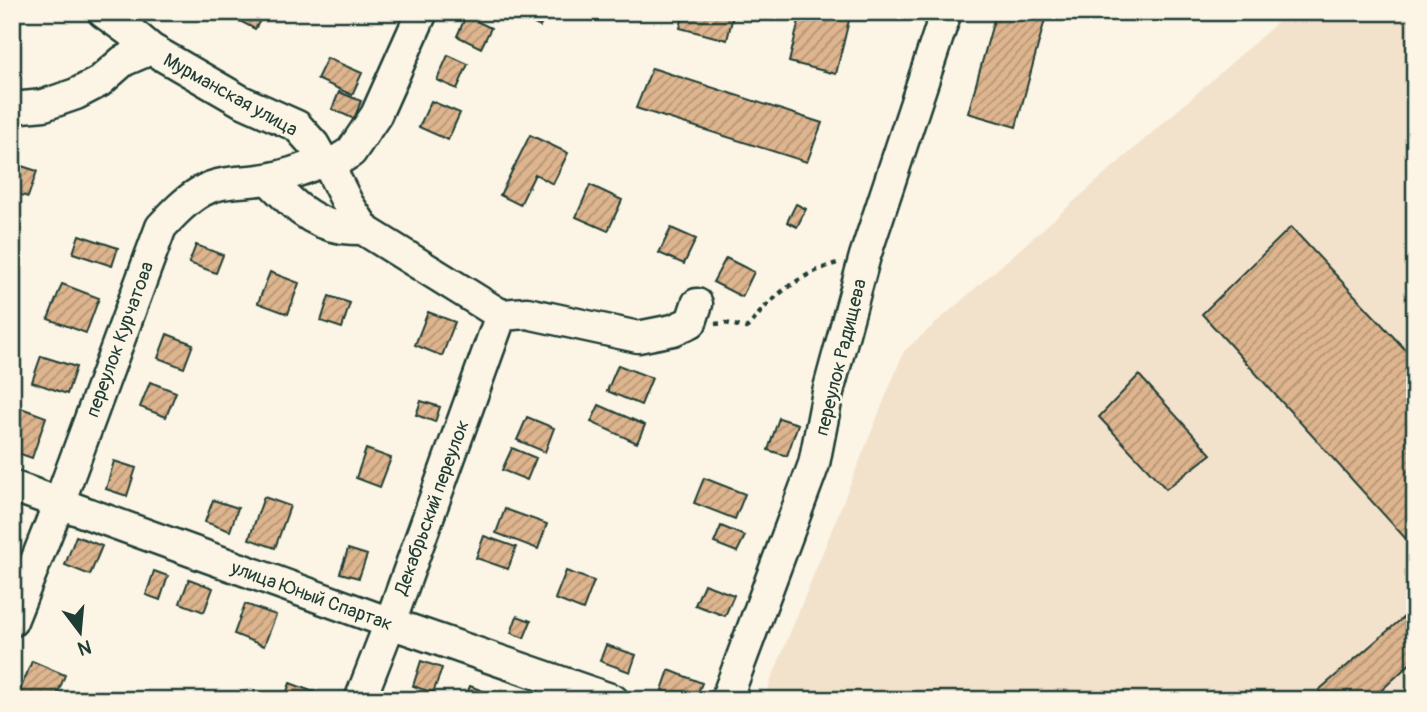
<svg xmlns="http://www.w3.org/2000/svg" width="1427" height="712" font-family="Pangolin,sans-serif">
	<defs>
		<pattern id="building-hatch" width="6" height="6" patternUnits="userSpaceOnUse" patternTransform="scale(1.75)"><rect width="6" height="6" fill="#deb58e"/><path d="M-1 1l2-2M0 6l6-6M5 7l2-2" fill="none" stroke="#b39475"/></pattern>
	</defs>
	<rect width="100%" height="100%" fill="#fcf5e5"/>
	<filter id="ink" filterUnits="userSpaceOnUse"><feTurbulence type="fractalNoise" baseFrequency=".0143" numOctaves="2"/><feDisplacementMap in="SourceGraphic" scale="14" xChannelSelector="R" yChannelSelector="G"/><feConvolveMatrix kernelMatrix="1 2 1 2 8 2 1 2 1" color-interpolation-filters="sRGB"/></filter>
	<g filter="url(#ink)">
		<path fill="#f3e2cb" d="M 1289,12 L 1415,12 L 1415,700 L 763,700 L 904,351 Z"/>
		<path fill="url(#building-hatch)" stroke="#1f3d34" stroke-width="2" d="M 230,12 L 265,12 L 255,29 L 228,15 Z
			M 511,12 L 547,12 L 540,27 Z
			M 684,12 L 734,12 L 727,40 L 680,28 Z
			M 801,12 L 851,12 L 836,74 L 789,62 Z
			M 996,12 L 1047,12 L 1016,127 L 968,113 Z
			M 466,16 L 491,28 L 481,48 L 457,36 Z
			M 448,55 L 468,64 L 457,89 L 437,80 Z
			M 327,58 L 362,73 L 352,95 L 317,79 Z
			M 652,68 L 822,123 L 807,162 L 636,108 Z
			M 339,92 L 361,101 L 354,119 L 332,109 Z
			M 431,101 L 460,113 L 448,140 L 419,127 Z
			M 530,135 L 568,153 L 553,184 L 535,174 L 520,205 L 500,195 Z
			M 12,163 L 37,171 L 28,197 L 12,192 Z
			M 590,185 L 622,200 L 608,231 L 576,217 Z
			M 796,204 L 806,209 L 797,227 L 787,222 Z
			M 1291,227 L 1415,360 L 1415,549 L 1202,314 Z
			M 671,228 L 696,239 L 684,264 L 659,253 Z
			M 79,235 L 118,248 L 112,266 L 73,253 Z
			M 196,245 L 223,255 L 216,273 L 189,263 Z
			M 726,258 L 754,272 L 742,297 L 713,282 Z
			M 270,272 L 299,283 L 288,314 L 258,303 Z
			M 62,284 L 99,298 L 86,333 L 48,319 Z
			M 329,296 L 350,303 L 342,328 L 321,321 Z
			M 428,312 L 455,322 L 442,356 L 415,345 Z
			M 167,334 L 193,344 L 184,368 L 158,358 Z
			M 41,356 L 76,367 L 67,394 L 32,382 Z
			M 618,365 L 652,378 L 641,405 L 607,391 Z
			M 1139,375 L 1211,454 L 1166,489 L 1099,417 Z
			M 150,382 L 176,392 L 166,417 L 140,407 Z
			M 421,401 L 440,407 L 435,422 L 416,415 Z
			M 599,405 L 645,425 L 637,443 L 591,422 Z
			M 21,408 L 46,417 L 32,458 L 12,451 L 12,433 Z
			M 527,417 L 554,428 L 545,452 L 517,440 Z
			M 779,418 L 798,424 L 787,456 L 768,450 Z
			M 512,448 L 536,458 L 527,480 L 502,470 Z
			M 366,449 L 391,458 L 380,487 L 356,478 Z
			M 114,461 L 136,468 L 127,496 L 106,489 Z
			M 704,478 L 745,494 L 735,519 L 694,503 Z
			M 264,497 L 290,506 L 275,548 L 249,539 Z
			M 213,500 L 238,508 L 230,531 L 205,522 Z
			M 505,509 L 547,524 L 538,549 L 496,533 Z
			M 721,526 L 745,536 L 737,552 L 714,543 Z
			M 76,536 L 102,546 L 90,575 L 65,565 Z
			M 484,536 L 516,547 L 508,569 L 476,558 Z
			M 348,549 L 367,555 L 359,578 L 340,573 Z
			M 154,571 L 168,576 L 160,600 L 146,595 Z
			M 566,571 L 594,581 L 583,610 L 555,599 Z
			M 189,579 L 213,588 L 204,612 L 180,603 Z
			M 704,584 L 734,595 L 725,616 L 695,605 Z
			M 245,604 L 276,615 L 264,646 L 234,634 Z
			M 1413,609 L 1415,611 L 1415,659 L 1371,700 L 1326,700 L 1319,690 Z
			M 517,616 L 531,621 L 524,638 L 511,633 Z
			M 606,645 L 636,655 L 630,672 L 600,661 Z
			M 32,661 L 65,675 L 55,700 L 30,700 L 18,695 Z
			M 421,661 L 442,668 L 433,693 L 413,686 Z
			M 669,670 L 702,683 L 695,700 L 689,700 L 662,690 Z
			M 290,683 L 314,692 L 311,700 L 284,700 Z
			M 470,686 L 496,696 L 495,700 L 464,700 Z"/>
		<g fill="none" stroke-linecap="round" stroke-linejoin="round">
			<g stroke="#1f3d34" stroke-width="35">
				<path id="minor" d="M 103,12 L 132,33 L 151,49 L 241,101 L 297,126 L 314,145 L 323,161 L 329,166 L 348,204 L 366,231 L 501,315 L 527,313 L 638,337 L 673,330 L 691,322 L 697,304
					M 12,108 L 44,105 L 76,94 L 99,82 L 123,61 L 151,49
					M 329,166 L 351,152 L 376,115 L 422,12
					M 268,179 C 289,201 310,223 342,228 C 349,229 357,229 364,229
					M 12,486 L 390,623 L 613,700
					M 12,621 L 59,503 L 161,227 C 173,214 186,200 202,191 C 222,180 244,183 266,179 C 287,176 305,169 323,161
					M 360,700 L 390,623 L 501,315
					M 726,700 L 814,464 L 828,392 L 865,256 L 946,12"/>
			</g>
			<path stroke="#1f3d34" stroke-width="4.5" stroke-dasharray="5 5" stroke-linecap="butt" d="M 715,324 L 726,323 L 746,328 C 754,322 758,314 765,307 C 784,287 810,271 837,263"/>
			<use href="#minor" stroke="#fcf5e5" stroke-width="30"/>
		</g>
	</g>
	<g text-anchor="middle" stroke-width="5" stroke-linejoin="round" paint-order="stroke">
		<g font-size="19" fill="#1f3d34" stroke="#fcf5e5">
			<text transform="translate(231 94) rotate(29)" y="7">Мурманская улица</text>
			<text transform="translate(119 339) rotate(-70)" y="7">переулок Курчатова</text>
			<text transform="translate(840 357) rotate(-76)" y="7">переулок Радищева</text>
			<text transform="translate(431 507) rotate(-70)" y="7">Декабрьский переулок</text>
			<text transform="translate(312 595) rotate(20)" y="7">улица Юный Спартак</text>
		</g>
	</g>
	<rect width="1427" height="712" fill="none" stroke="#fcf5e5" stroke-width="42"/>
	<rect x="21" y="21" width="1385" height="670" fill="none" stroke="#1f3d34" stroke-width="2.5" filter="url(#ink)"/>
	<g transform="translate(80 632) rotate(164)" stroke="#fcf5e5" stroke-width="5" paint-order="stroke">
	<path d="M0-5L12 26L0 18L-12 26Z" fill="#1f3d34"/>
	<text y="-10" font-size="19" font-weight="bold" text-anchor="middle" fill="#1f3d34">N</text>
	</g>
</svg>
